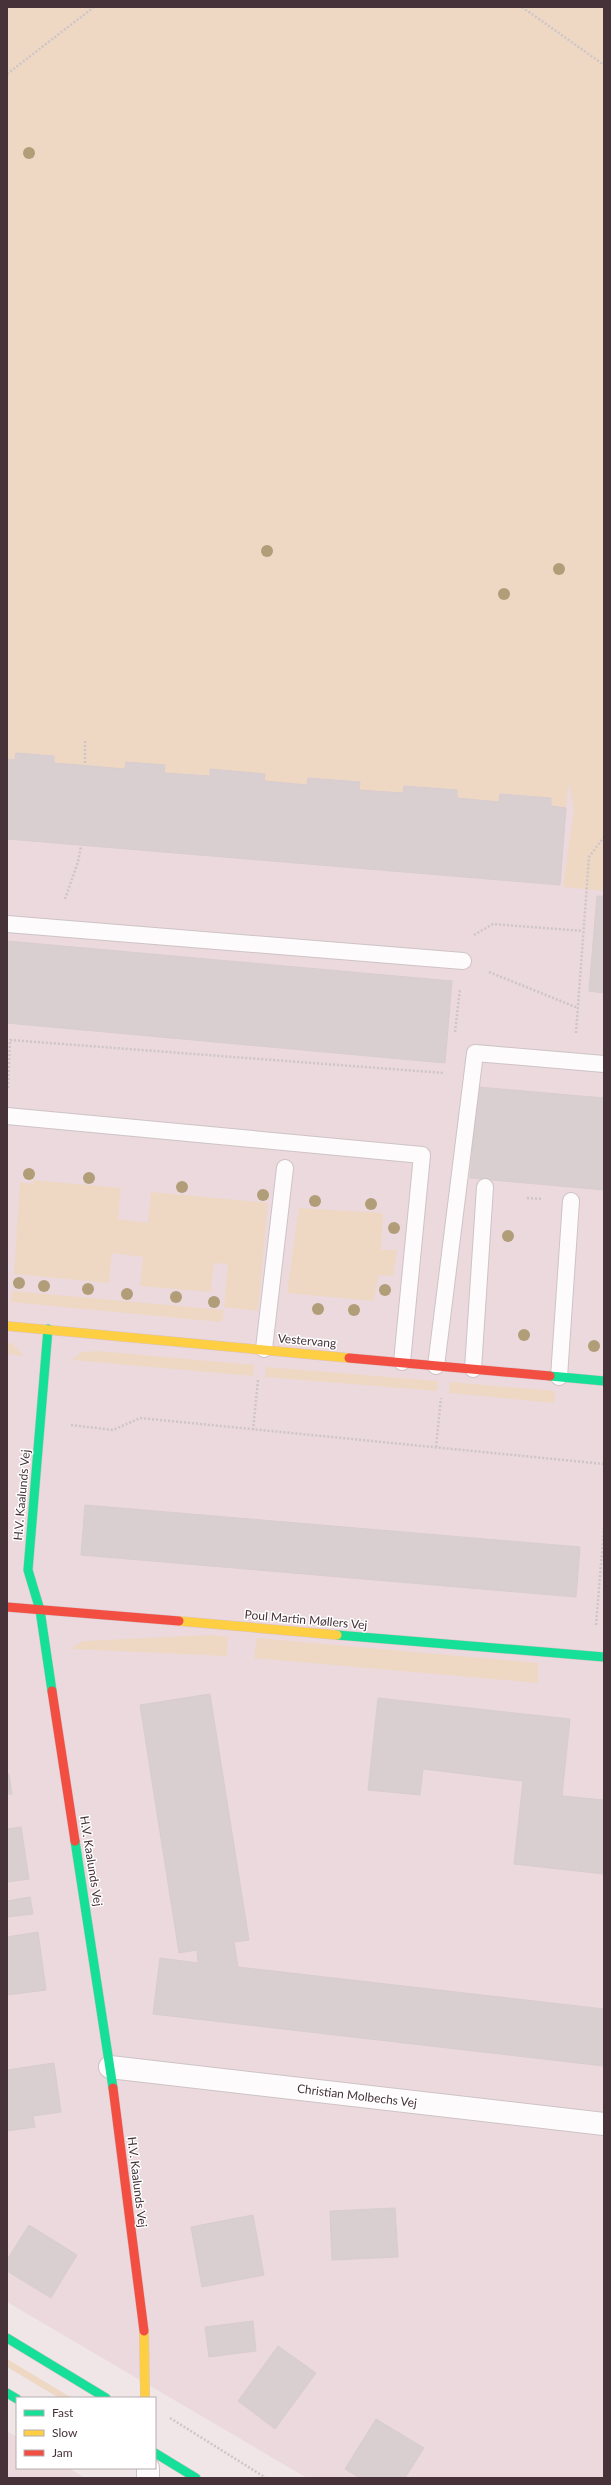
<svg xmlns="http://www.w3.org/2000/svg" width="611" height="2485" font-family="Lato,sans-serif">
	<rect width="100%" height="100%" fill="#f0e6e8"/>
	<path fill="#ebd9dd" d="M 7,7 L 604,46 L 604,2478 L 307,2478 L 7,2302 Z
		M 7,2431 L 17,2437 L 17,2468 L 69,2468 L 85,2478 L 7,2478 Z"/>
	<path fill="#eed8c4" d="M 7,7 L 604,7 L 604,891 L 563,887 L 574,809 L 569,783 L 566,808 L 551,806 L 551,798 L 500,794 L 499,802 L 457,798 L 457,790 L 404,786 L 403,793 L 359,790 L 359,782 L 308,778 L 307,785 L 264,781 L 210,769 L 210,776 L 164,773 L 164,765 L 126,762 L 125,769 L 54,763 L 54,756 L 16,753 L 15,760 L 7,759 Z
		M 33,1180 L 121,1188 L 118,1219 L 148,1223 L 151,1192 L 268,1203 L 258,1311 L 224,1307 L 228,1264 L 214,1263 L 211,1292 L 140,1286 L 143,1257 L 112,1253 L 109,1283 L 14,1274 L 20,1182 L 33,1184 Z
		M 299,1208 L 383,1213 L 381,1250 L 397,1250 L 393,1276 L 378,1275 L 374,1301 L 287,1293 Z
		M 12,1291 L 224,1310 L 223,1319 L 220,1322 L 11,1302 Z
		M 7,1343 L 12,1343 L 24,1356 L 7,1354 Z
		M 98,1351 L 255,1365 L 253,1376 L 72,1360 L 81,1352 Z
		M 266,1367 L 438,1381 L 437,1391 L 265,1377 Z
		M 450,1382 L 555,1391 L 554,1403 L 449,1393 Z
		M 209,1635 L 228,1637 L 227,1656 L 70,1649 L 83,1641 Z
		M 257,1638 L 538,1663 L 538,1683 L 254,1658 Z
		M 7,2359 L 72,2398 L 59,2398 L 7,2367 Z"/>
	<path fill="#d9cfd1" stroke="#d8cccf" d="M 16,753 L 54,756 L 54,763 L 125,769 L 126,762 L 165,765 L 164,773 L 210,776 L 210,769 L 265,774 L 264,781 L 307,785 L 308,778 L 360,782 L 359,790 L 403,793 L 404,786 L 457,790 L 457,798 L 499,802 L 500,794 L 551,798 L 551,806 L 566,808 L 560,885 L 7,839 L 7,759 L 15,760 Z
		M 597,896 L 604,896 L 604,993 L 589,991 Z
		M 7,941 L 452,981 L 445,1063 L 7,1023 Z
		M 478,1087 L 604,1098 L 604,1190 L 470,1178 Z
		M 85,1505 L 580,1547 L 576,1597 L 81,1555 Z
		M 210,1694 L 249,1940 L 234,1942 L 238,1967 L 604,2009 L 604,2066 L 153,2014 L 160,1958 L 198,1963 L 197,1950 L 179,1953 L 140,1705 Z
		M 378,1698 L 570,1719 L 562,1796 L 604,1800 L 604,1874 L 514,1864 L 523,1781 L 423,1769 L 420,1795 L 368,1790 Z
		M 7,1774 L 9,1774 L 12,1794 L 7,1794 Z
		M 21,1827 L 29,1879 L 7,1882 L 7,1829 Z
		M 30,1897 L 33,1914 L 7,1917 L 7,1901 Z
		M 38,1932 L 46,1990 L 7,1995 L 7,1937 Z
		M 54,2063 L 61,2112 L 33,2116 L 35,2127 L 7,2131 L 7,2070 Z
		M 395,2208 L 398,2257 L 332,2260 L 330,2211 Z
		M 253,2215 L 264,2275 L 202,2287 L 191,2227 Z
		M 29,2225 L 77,2255 L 51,2298 L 7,2271 L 7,2260 Z
		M 253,2321 L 256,2351 L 209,2357 L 205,2327 Z
		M 278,2346 L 316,2373 L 275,2429 L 238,2401 Z
		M 376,2419 L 424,2448 L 405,2478 L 360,2478 L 345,2469 Z"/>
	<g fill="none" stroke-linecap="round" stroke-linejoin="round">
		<g stroke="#cec3c6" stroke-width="18">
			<path id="lane" d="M 7,924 L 463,961
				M 7,1116 L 422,1155 L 402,1362
				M 264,1349 L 285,1168
				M 436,1366 L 475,1053 L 604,1064
				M 473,1369 L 485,1187
				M 559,1377 L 571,1201"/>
		</g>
		<g stroke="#cec3c6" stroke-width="24">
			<path id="street" d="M 110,2067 L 604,2124
				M 148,2478 L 148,2468"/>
		</g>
		<g stroke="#d8c3c7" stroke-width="10">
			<path id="fast" d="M 48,1329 L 28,1570 L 40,1610 L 52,1691
				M 550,1376 L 604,1381
				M 337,1635 L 604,1657
				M 75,1841 L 113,2088
				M 7,2338 L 106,2398
				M 7,2393 L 17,2399
				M 155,2453 L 196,2478"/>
		</g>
		<g stroke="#d8c3c7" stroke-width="10">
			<path id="slow" d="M 7,1326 L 349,1358
				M 179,1621 L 337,1635
				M 144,2331 L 145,2398"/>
		</g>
		<g stroke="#d8c3c7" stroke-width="10">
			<path id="jam" d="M 349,1358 L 550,1376
				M 7,1607 L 179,1621
				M 52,1691 L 75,1841
				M 113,2088 L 144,2331"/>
		</g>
		<path stroke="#cec5c8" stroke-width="2.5" stroke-dasharray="2 2" stroke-linecap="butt" d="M 522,7 L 604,65
			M 7,74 L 94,7
			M 85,741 L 85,764
			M 65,899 L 78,862 L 81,846
			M 474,935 L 493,924 L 583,931
			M 489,972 L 578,1008
			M 455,1032 L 460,989
			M 576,1033 L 589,857 L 604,837
			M 8,1088 L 10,1040 L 444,1073
			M 527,1198 L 542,1199
			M 71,1425 L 113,1430 L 140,1418 L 604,1464
			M 253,1430 L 258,1380
			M 436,1447 L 441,1398
			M 596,1625 L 604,1528
			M 170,2418 L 266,2478"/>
		<use href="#lane" stroke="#fdfbfc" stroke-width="16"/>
		<use href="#street" stroke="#fdfbfc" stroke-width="22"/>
		<use href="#fast" stroke="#16e098" stroke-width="9"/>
		<use href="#slow" stroke="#ffcf43" stroke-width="9"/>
		<use href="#jam" stroke="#f24e42" stroke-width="9"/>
	</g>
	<g fill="#b19e79">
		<circle cx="29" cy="153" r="6"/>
		<circle cx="267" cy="551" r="6"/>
		<circle cx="559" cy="569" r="6"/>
		<circle cx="504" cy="594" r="6"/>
		<circle cx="29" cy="1174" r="6"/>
		<circle cx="89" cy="1178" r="6"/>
		<circle cx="182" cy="1187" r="6"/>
		<circle cx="263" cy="1195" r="6"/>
		<circle cx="315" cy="1201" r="6"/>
		<circle cx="371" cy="1204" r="6"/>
		<circle cx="394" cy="1228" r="6"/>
		<circle cx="508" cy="1236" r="6"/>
		<circle cx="19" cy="1283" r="6"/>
		<circle cx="44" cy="1286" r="6"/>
		<circle cx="88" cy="1289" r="6"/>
		<circle cx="385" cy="1290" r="6"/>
		<circle cx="127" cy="1294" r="6"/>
		<circle cx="176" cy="1297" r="6"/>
		<circle cx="214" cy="1302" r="6"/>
		<circle cx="318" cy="1309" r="6"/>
		<circle cx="354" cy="1310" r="6"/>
		<circle cx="524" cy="1335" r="6"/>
		<circle cx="594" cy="1346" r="6"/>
	</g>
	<g text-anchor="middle" stroke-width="3" stroke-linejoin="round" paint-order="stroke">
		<g font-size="12" fill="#463238" stroke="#fff">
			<text transform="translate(307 1341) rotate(5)" y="4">Vestervang</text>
			<text transform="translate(22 1495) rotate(-85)" y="4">H.V. Kaalunds Vej</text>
			<text transform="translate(306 1620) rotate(5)" y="4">Poul Martin Møllers Vej</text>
			<text transform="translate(91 1861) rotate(81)" y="4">H.V. Kaalunds Vej</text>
			<text transform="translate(357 2096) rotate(7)" y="4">Christian Molbechs Vej</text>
			<text transform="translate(137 2182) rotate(83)" y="4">H.V. Kaalunds Vej</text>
		</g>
	</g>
	<rect width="611" height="2485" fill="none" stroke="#463238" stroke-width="16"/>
	<rect x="16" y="2397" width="140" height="72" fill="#ffffff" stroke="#b5adaf"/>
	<rect x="24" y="2410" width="20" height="6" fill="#16e098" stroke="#b5adaf"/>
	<text x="52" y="2417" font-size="12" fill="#463238">Fast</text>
	<rect x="24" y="2430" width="20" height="6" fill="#ffcf43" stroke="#b5adaf"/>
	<text x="52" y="2437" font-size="12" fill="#463238">Slow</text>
	<rect x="24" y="2450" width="20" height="6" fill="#f24e42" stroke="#b5adaf"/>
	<text x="52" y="2457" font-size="12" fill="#463238">Jam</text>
</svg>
